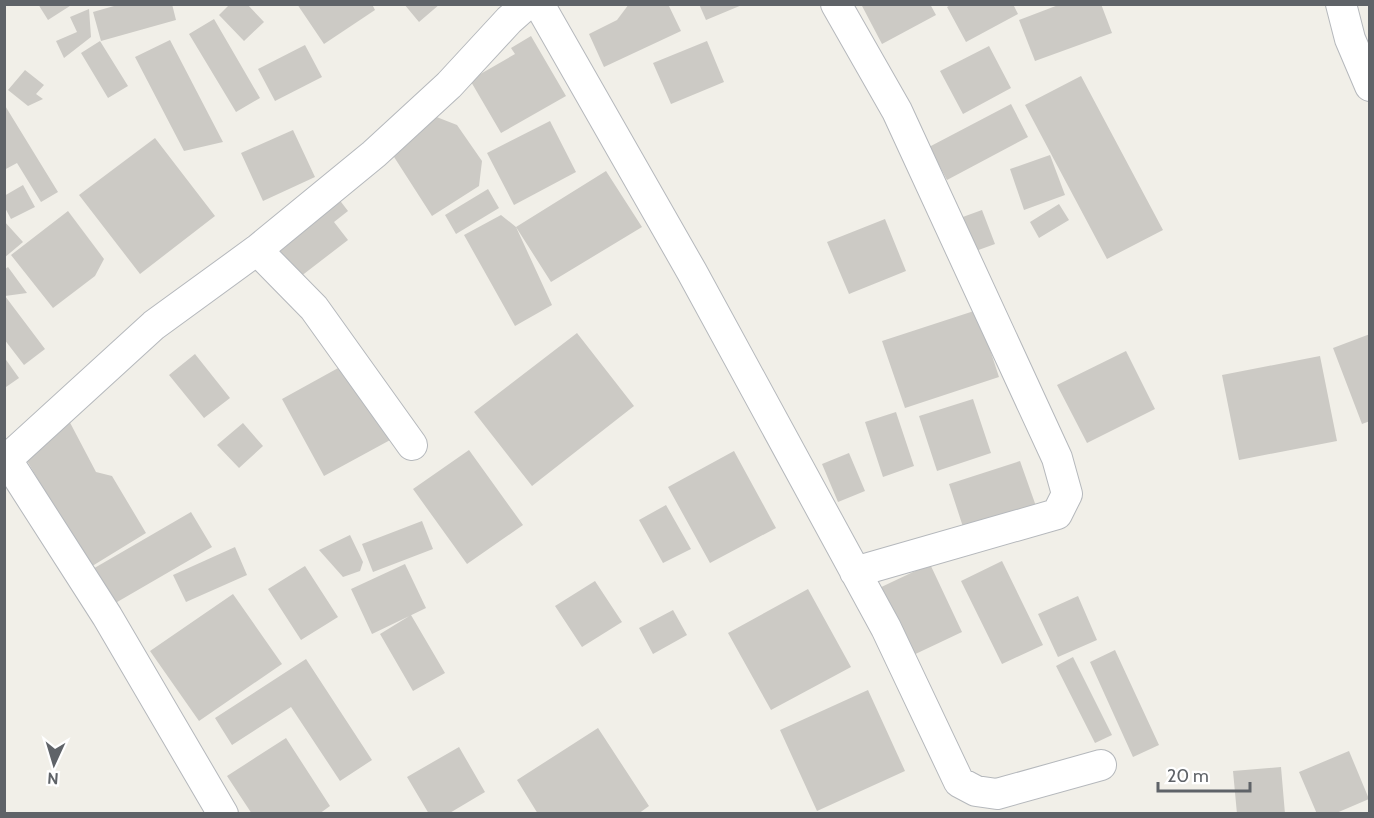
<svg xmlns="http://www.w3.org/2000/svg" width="1374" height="818" font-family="Cabin,sans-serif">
	<rect width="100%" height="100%" fill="#f1efe8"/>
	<path fill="#cccac5" d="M 38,4 L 73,4 L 48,20 Z
		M 121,4 L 172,4 L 176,20 L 101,41 L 93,12 Z
		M 230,4 L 247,4 L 264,22 L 244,41 L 219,15 Z
		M 297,4 L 372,4 L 375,10 L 324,44 Z
		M 404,4 L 440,4 L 419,22 Z
		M 629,4 L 668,4 L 681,31 L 604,67 L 589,34 L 617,20 Z
		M 699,4 L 742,4 L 742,5 L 706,20 Z
		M 861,4 L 930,4 L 936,15 L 882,44 Z
		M 952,4 L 1013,4 L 1018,14 L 966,42 L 947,7 Z
		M 1061,4 L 1101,4 L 1112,33 L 1035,61 L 1019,20 Z
		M 89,9 L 91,37 L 64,58 L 56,41 L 77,32 L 70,17 Z
		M 214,19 L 260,98 L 236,112 L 189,34 Z
		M 531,36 L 566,96 L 501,133 L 470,80 L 515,54 L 511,48 Z
		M 170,40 L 223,142 L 184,151 L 135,57 Z
		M 100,41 L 128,86 L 108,98 L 81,53 Z
		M 707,41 L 724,82 L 671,104 L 653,63 Z
		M 305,45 L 322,77 L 275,101 L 258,69 Z
		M 989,46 L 1011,88 L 963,114 L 940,71 Z
		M 25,70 L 44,85 L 36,94 L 43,99 L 28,106 L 8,90 Z
		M 1081,76 L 1163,230 L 1107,259 L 1025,105 Z
		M 4,104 L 58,192 L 41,202 L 17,163 L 4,170 Z
		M 1011,104 L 1028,137 L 947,180 L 929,147 Z
		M 434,116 L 457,125 L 482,161 L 479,186 L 432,216 L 387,146 Z
		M 550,121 L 576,172 L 514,205 L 487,153 Z
		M 293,130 L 315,177 L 263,201 L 241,153 Z
		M 155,138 L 215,216 L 140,274 L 79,195 Z
		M 1050,155 L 1065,195 L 1024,210 L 1010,169 Z
		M 606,171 L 642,227 L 551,282 L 516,227 L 552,305 L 515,326 L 464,235 L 501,215 L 516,227 Z
		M 23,185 L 35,207 L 11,219 L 4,206 L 4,196 Z
		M 488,189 L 499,208 L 456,234 L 445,215 Z
		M 338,198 L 348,211 L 334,222 L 348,240 L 296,280 L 272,250 Z
		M 1059,204 L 1069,220 L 1039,238 L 1030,222 Z
		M 982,210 L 995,244 L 973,252 L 960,218 Z
		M 68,211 L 104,259 L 95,276 L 53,308 L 11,255 Z
		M 885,219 L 906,271 L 849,294 L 827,242 Z
		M 4,221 L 23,242 L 4,258 Z
		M 8,267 L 27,293 L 5,296 L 45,349 L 24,365 L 4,339 L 4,270 Z
		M 977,310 L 999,377 L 905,408 L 882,341 Z
		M 577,333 L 634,406 L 532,486 L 474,412 Z
		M 1370,334 L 1370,421 L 1362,424 L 1333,348 Z
		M 1126,351 L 1155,409 L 1087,443 L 1057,385 Z
		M 195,354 L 230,398 L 204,418 L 169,375 Z
		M 1320,356 L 1337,441 L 1239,460 L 1222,375 Z
		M 4,357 L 19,378 L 6,387 L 4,385 Z
		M 349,362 L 392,439 L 324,476 L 282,399 Z
		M 973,399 L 991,453 L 937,471 L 919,416 Z
		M 896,412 L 914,466 L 883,477 L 865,422 Z
		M 66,415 L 96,472 L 112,476 L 146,533 L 89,568 L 22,452 Z
		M 243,423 L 263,446 L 239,468 L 217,445 Z
		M 469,450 L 523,525 L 467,564 L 413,489 Z
		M 734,451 L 776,528 L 710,563 L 668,487 Z
		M 849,453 L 865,491 L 838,502 L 822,464 Z
		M 1020,461 L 1037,509 L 965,533 L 949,484 Z
		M 666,505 L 691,549 L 663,563 L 639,520 Z
		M 191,512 L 212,547 L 112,605 L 91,570 Z
		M 422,521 L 433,549 L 373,572 L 362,544 Z
		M 350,535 L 363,562 L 360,571 L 343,577 L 319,550 Z
		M 235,547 L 247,575 L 186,602 L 173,575 Z
		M 1002,561 L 1043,645 L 1002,664 L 961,581 Z
		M 405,564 L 426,608 L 372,634 L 351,589 Z
		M 930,564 L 962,632 L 907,658 L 875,590 Z
		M 305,566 L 338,617 L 301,640 L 268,589 Z
		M 595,581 L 622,622 L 582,647 L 555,606 Z
		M 808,589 L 851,667 L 771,710 L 728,633 Z
		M 233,594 L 282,664 L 199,721 L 150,651 Z
		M 1078,596 L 1097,640 L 1058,657 L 1038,614 Z
		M 673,610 L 687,635 L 653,654 L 639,628 Z
		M 411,615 L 445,673 L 413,691 L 380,634 Z
		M 1115,650 L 1159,745 L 1133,757 L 1090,662 Z
		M 1073,657 L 1112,735 L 1095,743 L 1056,666 Z
		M 306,659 L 372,760 L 340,781 L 291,707 L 232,745 L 215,718 Z
		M 868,690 L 905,771 L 817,811 L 780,730 Z
		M 598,728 L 649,806 L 638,814 L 538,814 L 517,780 Z
		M 286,738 L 330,806 L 319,814 L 252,814 L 227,776 Z
		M 459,747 L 485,792 L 448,814 L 429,814 L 407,777 Z
		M 1349,751 L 1369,799 L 1334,814 L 1317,814 L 1299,772 Z
		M 1281,767 L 1285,814 L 1237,814 L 1233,771 Z"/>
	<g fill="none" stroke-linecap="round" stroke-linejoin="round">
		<g stroke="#b5b8bc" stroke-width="32">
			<path id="minor" d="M 539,4 L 692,272 L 886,628 L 959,782 L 976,791 L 997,794 L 1101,765
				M 836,4 L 897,111 L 1057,458 L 1067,494 L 1057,514 L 855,572
				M 1341,4 L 1350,39 L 1370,86
				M 257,250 L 314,308 L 412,445
				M 7,460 L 107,616 L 223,814
				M 4,462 L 154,325 L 257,250 L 374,154 L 449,85 L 509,20 L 527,4"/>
		</g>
		<use href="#minor" stroke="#fff" stroke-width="30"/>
	</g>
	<rect width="1374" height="818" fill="none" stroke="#5f6368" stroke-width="12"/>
	<g transform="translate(54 764) rotate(184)" stroke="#ffffff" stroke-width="4.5" paint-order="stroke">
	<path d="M0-4.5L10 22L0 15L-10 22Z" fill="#5f6368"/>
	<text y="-9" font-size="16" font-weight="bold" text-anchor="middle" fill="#5f6368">N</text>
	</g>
	<path d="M1158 782v9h92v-9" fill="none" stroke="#5f6368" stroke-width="3"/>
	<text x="1167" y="782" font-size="18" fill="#5f6368" stroke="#ffffff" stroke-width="4.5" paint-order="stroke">20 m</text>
</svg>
